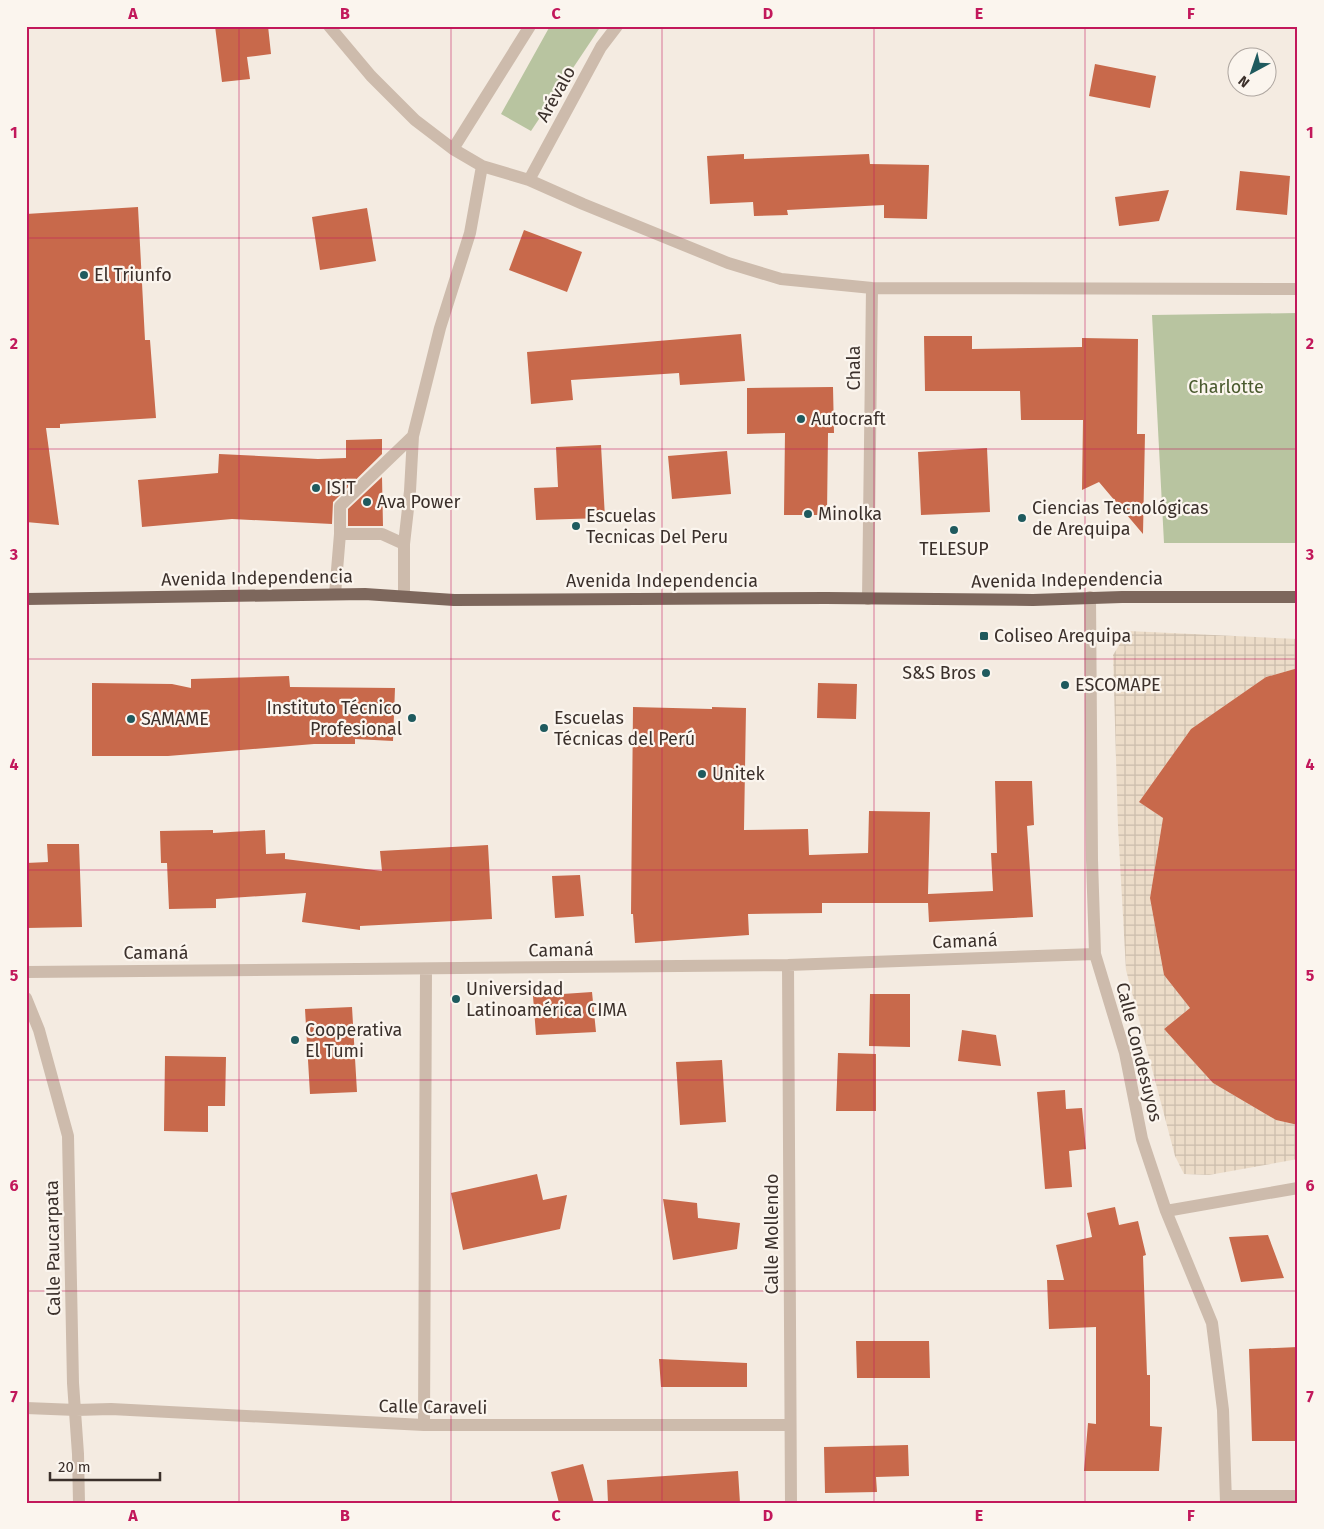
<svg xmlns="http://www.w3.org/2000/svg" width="1324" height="1529" font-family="'Fira Sans',sans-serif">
	<defs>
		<pattern id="plaza-grid" width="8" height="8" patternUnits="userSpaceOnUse" patternTransform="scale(1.25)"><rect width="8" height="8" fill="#ecdcc8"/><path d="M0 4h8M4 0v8" fill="none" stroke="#cbbdac"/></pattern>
	</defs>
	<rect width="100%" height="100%" fill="#f4ebe1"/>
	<path fill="#b8c4a0" d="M 550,26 L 601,26 L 531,131 L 501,114 Z
		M 1298,313 L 1298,543 L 1164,543 L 1152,315 Z"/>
	<path fill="url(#plaza-grid)" d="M 1128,631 L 1298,639 L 1298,668 L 1266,677 L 1191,729 L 1139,802 L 1163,818 L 1150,898 L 1164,975 L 1190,1008 L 1164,1029 L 1213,1083 L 1276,1120 L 1298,1125 L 1298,1159 L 1209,1175 L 1184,1174 L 1175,1156 L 1126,970 L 1118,827 L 1113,655 Z"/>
	<path fill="#c8694b" d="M 215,26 L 268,26 L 271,54 L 247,57 L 250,79 L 222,82 Z
		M 1095,64 L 1156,76 L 1150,108 L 1089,96 Z
		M 744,154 L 744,159 L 869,154 L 870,164 L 929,165 L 927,219 L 884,218 L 884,205 L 787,210 L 788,215 L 754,216 L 753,202 L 710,204 L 707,156 Z
		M 1240,171 L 1290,176 L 1287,215 L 1236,210 Z
		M 1169,190 L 1159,221 L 1119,226 L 1115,197 Z
		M 138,207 L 145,340 L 150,340 L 156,418 L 60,424 L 60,428 L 46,428 L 59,525 L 26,522 L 26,214 Z
		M 367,208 L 376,261 L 320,270 L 312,217 Z
		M 524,230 L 582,252 L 567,292 L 509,270 Z
		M 741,334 L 745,381 L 680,385 L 679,373 L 571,380 L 573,400 L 531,404 L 527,352 Z
		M 924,336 L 972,336 L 972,349 L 1082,347 L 1082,338 L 1138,339 L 1137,434 L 1145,434 L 1143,534 L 1099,482 L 1082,490 L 1083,420 L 1021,420 L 1020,391 L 925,391 Z
		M 833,387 L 834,433 L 828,433 L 827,515 L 784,515 L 785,433 L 747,434 L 747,388 Z
		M 382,439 L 382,454 L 333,502 L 332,524 L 232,519 L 142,527 L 138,480 L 218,473 L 219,454 L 318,459 L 346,458 L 346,440 Z
		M 601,445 L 605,518 L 536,520 L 534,488 L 558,487 L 556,447 Z
		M 987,448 L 990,512 L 921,515 L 918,452 Z
		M 727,451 L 731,494 L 672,499 L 668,456 Z
		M 382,477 L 383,526 L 348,526 L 348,509 Z
		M 1298,668 L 1298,1125 L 1276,1120 L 1213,1083 L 1164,1029 L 1190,1008 L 1164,975 L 1150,898 L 1163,818 L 1139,802 L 1191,729 L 1266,677 Z
		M 289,676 L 290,687 L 395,688 L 393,741 L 355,739 L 355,744 L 314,744 L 168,756 L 92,756 L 92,683 L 172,684 L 191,688 L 191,679 Z
		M 818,683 L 857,684 L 856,719 L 817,718 Z
		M 633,707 L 712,709 L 712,707 L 746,708 L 744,830 L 808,829 L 809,855 L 868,853 L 869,811 L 930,812 L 928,894 L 993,891 L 991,853 L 997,853 L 995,781 L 1032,781 L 1034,825 L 1027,826 L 1033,917 L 929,922 L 928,903 L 822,903 L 822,913 L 748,914 L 749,935 L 635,943 L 633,914 L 631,914 Z
		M 213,830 L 213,833 L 265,830 L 266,854 L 285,853 L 285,859 L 382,871 L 380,851 L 488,845 L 492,919 L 360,926 L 360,930 L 302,922 L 306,893 L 216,899 L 216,908 L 169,909 L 167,863 L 161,863 L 160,831 Z
		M 47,844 L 79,844 L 82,927 L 26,928 L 26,863 L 48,862 Z
		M 580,875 L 584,916 L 555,918 L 552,876 Z
		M 592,992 L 596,1032 L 536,1035 L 533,996 Z
		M 870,994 L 910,994 L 910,1047 L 869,1046 Z
		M 352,1007 L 357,1092 L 310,1094 L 305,1009 Z
		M 962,1030 L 996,1035 L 1001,1066 L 958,1061 Z
		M 838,1053 L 876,1054 L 876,1111 L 836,1111 Z
		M 165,1056 L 226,1057 L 225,1106 L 208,1106 L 208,1132 L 164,1131 Z
		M 722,1060 L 726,1122 L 680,1125 L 676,1062 Z
		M 1065,1090 L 1066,1109 L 1082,1108 L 1086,1149 L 1069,1151 L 1072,1187 L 1045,1189 L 1037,1092 Z
		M 537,1174 L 543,1200 L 567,1195 L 560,1229 L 463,1250 L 451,1193 Z
		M 663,1199 L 697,1203 L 698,1218 L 740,1223 L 737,1249 L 673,1260 Z
		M 1115,1207 L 1119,1225 L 1138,1221 L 1146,1255 L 1143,1256 L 1147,1375 L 1150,1375 L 1150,1426 L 1162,1427 L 1159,1471 L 1084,1471 L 1088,1423 L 1096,1424 L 1096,1327 L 1049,1329 L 1047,1280 L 1064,1280 L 1056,1245 L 1092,1237 L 1087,1213 Z
		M 1268,1235 L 1284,1278 L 1241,1282 L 1229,1237 Z
		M 856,1341 L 929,1341 L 930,1378 L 857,1378 Z
		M 1298,1347 L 1298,1441 L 1252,1441 L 1249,1349 Z
		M 659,1359 L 747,1363 L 747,1387 L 661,1387 Z
		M 908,1445 L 909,1476 L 876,1477 L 877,1492 L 825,1493 L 824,1447 Z
		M 583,1464 L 594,1503 L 559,1503 L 551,1472 Z
		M 738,1471 L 740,1503 L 608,1503 L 607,1480 Z"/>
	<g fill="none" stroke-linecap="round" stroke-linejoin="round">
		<path stroke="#cdbbac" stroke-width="12" d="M 329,26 L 371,76 L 415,120 L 453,149 L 482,166 L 529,180 L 583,204 L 728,263 L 781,279 L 872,288 L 1298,289
			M 453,149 L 530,26
			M 529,180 L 601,47 L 617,26
			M 340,534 L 382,534 L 404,544
			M 335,594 L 340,534 L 340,506 L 413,436
			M 404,595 L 404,544 L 410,491 L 413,436 L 440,328 L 470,233 L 482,166
			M 1090,597 L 1092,860 L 1095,954 L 1125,1053 L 1142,1139 L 1166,1211 L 1212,1323 L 1223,1410 L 1226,1503
			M 868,599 L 872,288
			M 788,965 L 791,1503
			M 26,972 L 788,965 L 1095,954
			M 26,998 L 39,1030 L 68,1136 L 73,1383 L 78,1454 L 79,1503
			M 1166,1211 L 1298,1188
			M 26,1408 L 76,1410 L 111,1409 L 424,1425 L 790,1425
			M 424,1425 L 426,969
			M 1226,1496 L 1298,1496"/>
		<path stroke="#7d675c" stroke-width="12" d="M 26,599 L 365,594 L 454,600 L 826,598 L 1033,600 L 1122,597 L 1298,597"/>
	</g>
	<path fill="none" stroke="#c2185b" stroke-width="1" stroke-opacity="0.55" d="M 239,26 L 239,1503M 451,26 L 451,1503M 662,26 L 662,1503M 874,26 L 874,1503M 1085,26 L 1085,1503M 26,238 L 1298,238M 26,449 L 1298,449M 26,659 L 1298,659M 26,870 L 1298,870M 26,1080 L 1298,1080M 26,1291 L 1298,1291"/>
	<g fill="#1f5a5e" stroke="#fbf5ee" stroke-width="2">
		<circle cx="84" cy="275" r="5"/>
		<circle cx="801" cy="419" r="5"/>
		<circle cx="316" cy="488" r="5"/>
		<circle cx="367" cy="502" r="5"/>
		<circle cx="808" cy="514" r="5"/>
		<circle cx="1022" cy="518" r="5"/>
		<circle cx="576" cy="526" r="5"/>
		<circle cx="954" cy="530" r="5"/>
		<rect x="979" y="631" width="10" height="10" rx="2.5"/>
		<circle cx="986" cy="673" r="5"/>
		<circle cx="1065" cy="685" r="5"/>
		<circle cx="412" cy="718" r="5"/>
		<circle cx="131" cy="719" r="5"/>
		<circle cx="544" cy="728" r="5"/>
		<circle cx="702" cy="774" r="5"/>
		<circle cx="456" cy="999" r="5"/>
		<circle cx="295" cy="1040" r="5"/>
	</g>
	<g text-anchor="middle" stroke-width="4.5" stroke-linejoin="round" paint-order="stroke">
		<g font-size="18" fill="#3b302b" stroke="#fbf5ee">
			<text transform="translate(556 94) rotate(-61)" y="6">Arévalo</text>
			<text transform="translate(854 368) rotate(-90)" y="6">Chala</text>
			<text transform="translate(257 578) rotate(-1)" y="6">Avenida Independencia</text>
			<text transform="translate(1067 580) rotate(-1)" y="6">Avenida Independencia</text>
			<text x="662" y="587">Avenida Independencia</text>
			<text transform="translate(965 941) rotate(-2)" y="6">Camaná</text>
			<text transform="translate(561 950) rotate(-1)" y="6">Camaná</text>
			<text x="156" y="959">Camaná</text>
			<text transform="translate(1139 1052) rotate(76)" y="6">Calle Condesuyos</text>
			<text transform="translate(772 1234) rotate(-90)" y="6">Calle Mollendo</text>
			<text transform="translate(53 1248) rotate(-91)" y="6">Calle Paucarpata</text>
			<text transform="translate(433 1407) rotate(1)" y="6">Calle Caraveli</text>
		</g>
		<g font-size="18" fill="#3b302b" stroke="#fbf5ee" text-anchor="start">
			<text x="94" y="281">El Triunfo</text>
			<text x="811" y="425">Autocraft</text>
			<text x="326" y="494">ISIT</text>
			<text x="377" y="508">Ava Power</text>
			<text x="1032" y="514">Ciencias Tecnológicas<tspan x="1032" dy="21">de Arequipa</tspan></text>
			<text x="818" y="520">Minolka</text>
			<text x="586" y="522">Escuelas<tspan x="586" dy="21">Tecnicas Del Peru</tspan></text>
			<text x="954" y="555" text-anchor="middle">TELESUP</text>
			<text x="994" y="642">Coliseo Arequipa</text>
			<text x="976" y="679" text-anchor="end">S&amp;S Bros</text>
			<text x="1075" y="691">ESCOMAPE</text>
			<text x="402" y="714" text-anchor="end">Instituto Técnico<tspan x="402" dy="21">Profesional</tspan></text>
			<text x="554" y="724">Escuelas<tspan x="554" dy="21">Técnicas del Perú</tspan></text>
			<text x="141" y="725">SAMAME</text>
			<text x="712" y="780">Unitek</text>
			<text x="466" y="995">Universidad<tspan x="466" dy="21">Latinoamérica CIMA</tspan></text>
			<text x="305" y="1036">Cooperativa<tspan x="305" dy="21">El Tumi</tspan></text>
		</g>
		<g font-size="18" fill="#4a5a2e" stroke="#fbf5ee">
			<text x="1226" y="393">Charlotte</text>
		</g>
	</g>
	<rect width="1324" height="1529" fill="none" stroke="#fbf5ee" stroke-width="55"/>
	<g transform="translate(1252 72) rotate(220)"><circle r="24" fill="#fbf5ee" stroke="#aea6a0"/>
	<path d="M0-4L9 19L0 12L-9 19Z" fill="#1f5a5e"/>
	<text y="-8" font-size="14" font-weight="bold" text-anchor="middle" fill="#3b302b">N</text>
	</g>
	<path d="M50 1472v8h110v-8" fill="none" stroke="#3b302b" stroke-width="2.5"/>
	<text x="58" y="1472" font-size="15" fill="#3b302b" stroke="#fbf5ee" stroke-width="4" paint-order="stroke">20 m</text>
	<rect x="28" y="28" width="1268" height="1474" fill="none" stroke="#c2185b" stroke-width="2"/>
	<g font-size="16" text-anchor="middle" font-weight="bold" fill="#c2185b">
		<text x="133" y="19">A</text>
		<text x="345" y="19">B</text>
		<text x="556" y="19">C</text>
		<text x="768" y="19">D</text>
		<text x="979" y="19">E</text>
		<text x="1191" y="19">F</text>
		<text x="14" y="138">1</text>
		<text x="1310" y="138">1</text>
		<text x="14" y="349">2</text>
		<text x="1310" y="349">2</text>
		<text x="14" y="560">3</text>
		<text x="1310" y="560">3</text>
		<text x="14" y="770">4</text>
		<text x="1310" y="770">4</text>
		<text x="14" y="981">5</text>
		<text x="1310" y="981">5</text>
		<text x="14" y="1191">6</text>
		<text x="1310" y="1191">6</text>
		<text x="14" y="1402">7</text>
		<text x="1310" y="1402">7</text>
		<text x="133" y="1521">A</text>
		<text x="345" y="1521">B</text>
		<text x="556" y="1521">C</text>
		<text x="768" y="1521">D</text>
		<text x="979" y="1521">E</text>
		<text x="1191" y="1521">F</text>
	</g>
</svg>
